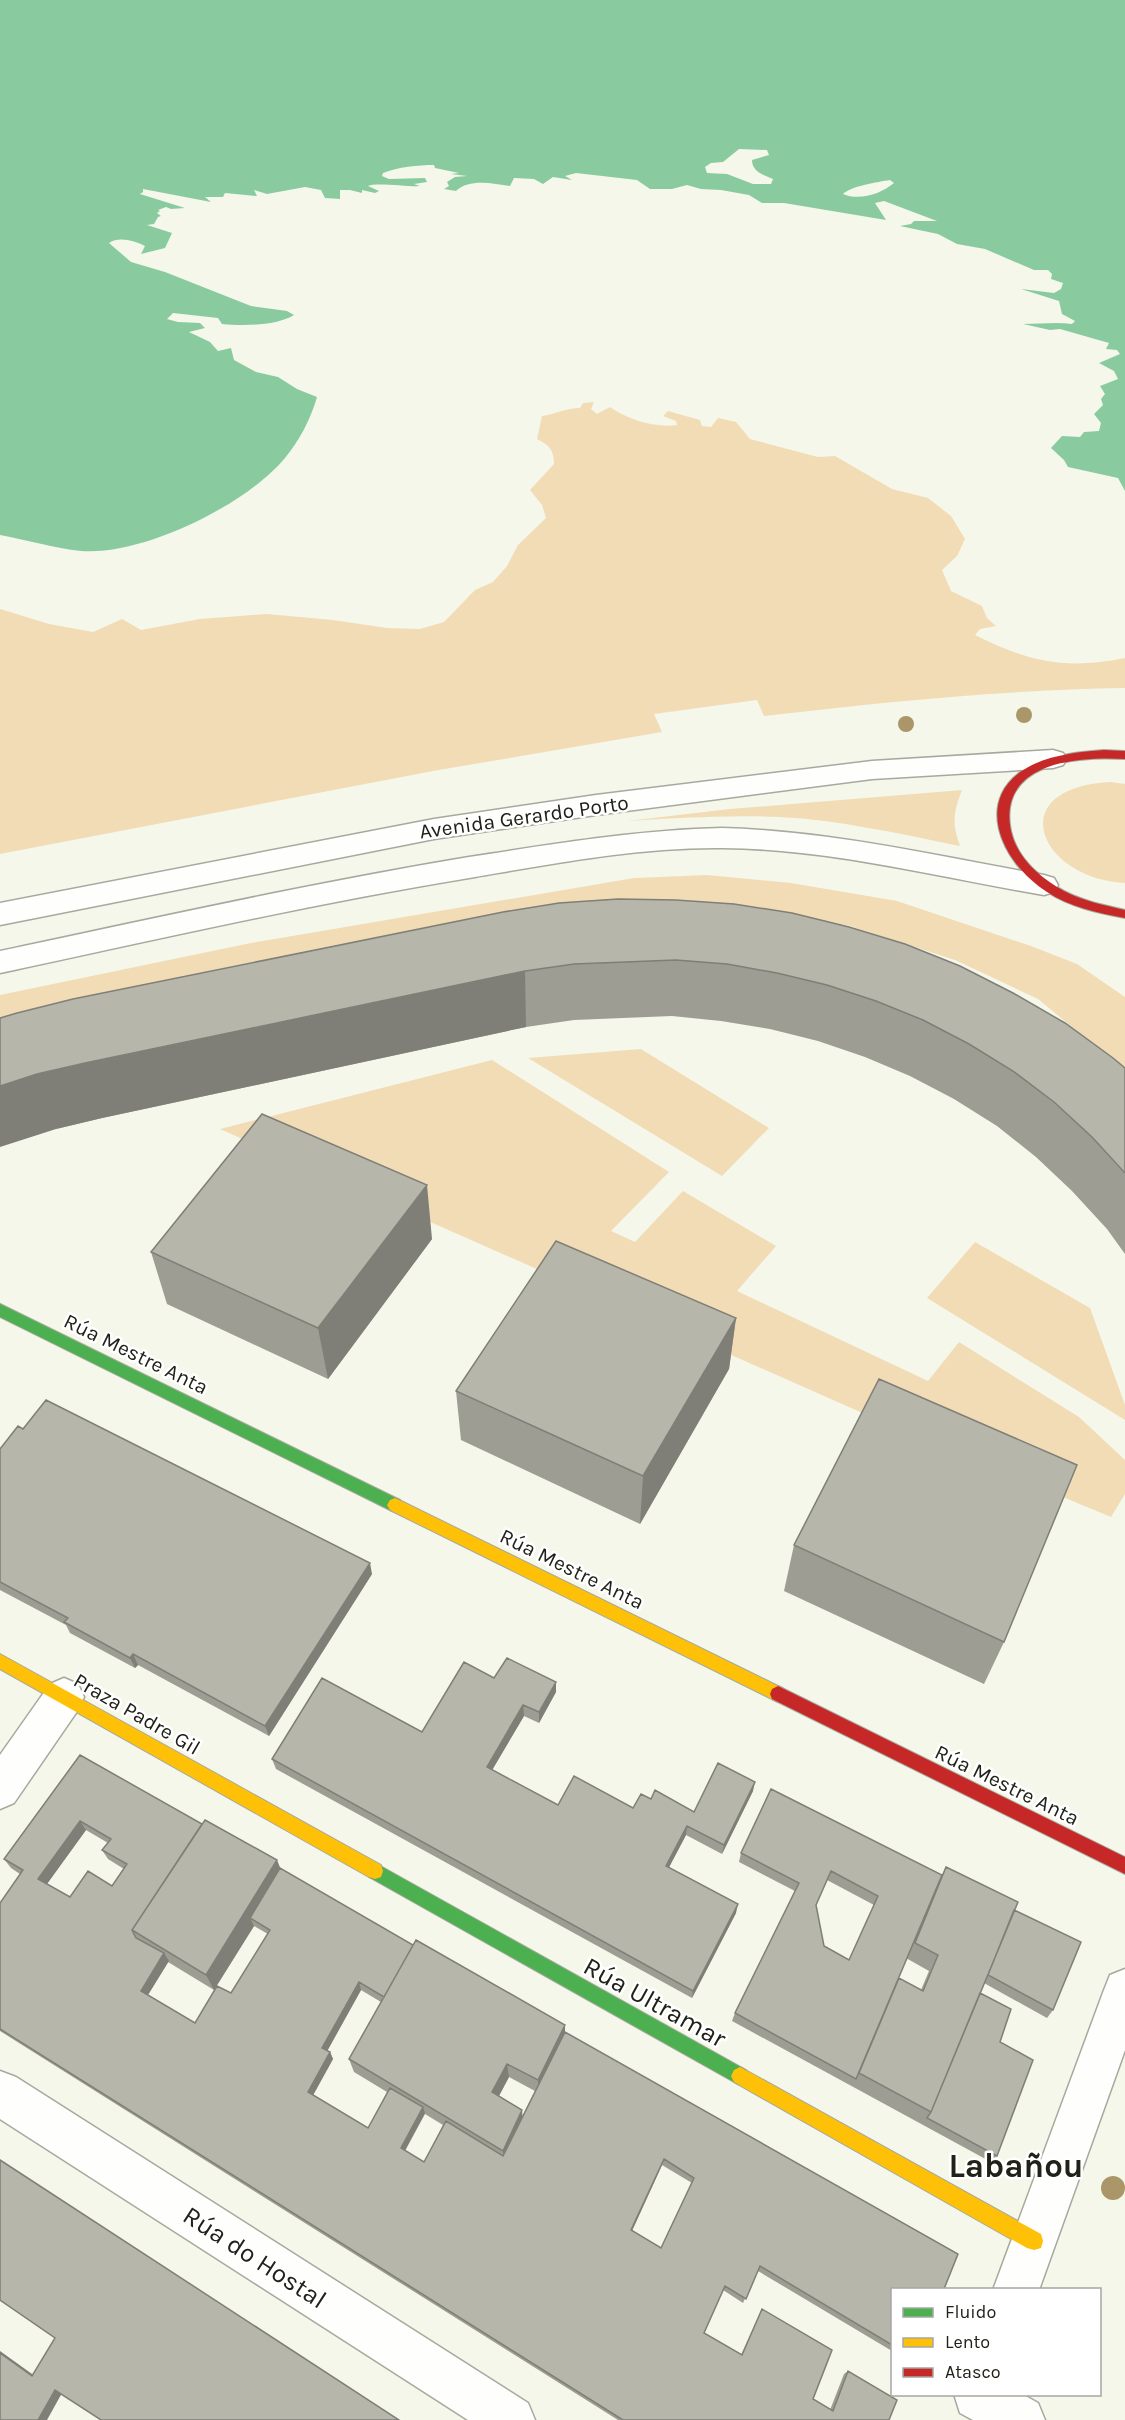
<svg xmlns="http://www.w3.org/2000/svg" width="1125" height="2420" font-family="Karla,sans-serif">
	<rect width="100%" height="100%" fill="#f5f7ea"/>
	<path fill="#f2dcb6" d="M 594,402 L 591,409 L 597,414 L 610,407 C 628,420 655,428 677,425 L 676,421 L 663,416 L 668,411 L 700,420 L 702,426 L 711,427 L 718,418 L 736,422 L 750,439 L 818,457 L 835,456 L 892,489 L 928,498 L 951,516 L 965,539 L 957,556 L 942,570 L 951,591 L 982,606 L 987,618 L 996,626 L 980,629 L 975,635 C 1029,662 1065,670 1125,658 L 1125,688 C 1004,690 884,702 764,716 L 757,700 L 654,714 L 662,732 L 433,771 L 0,854 L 0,609 L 49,624 L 93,632 L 122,619 L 141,630 L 200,619 L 267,614 L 333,620 L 387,628 L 420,629 L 444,622 L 475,590 L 493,582 L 507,566 L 518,545 L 546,518 L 542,505 L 530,490 L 554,464 C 554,450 549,445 537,439 L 542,416 C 556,414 566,408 580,408 L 583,403 Z
		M 1110,782 L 1125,784 L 1125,883 C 1039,879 1001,788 1110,782 Z
		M 962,790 C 953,813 952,823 960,846 C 900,834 840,820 779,817 C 728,815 678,818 627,821 L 730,809 Z
		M 707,875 L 791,883 L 897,901 L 1031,946 L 1077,964 L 1125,997 L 1125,1071 L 1038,999 L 955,960 L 850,926 L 775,911 L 498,915 L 325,947 L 111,992 L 0,1020 L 0,995 L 251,943 L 634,878 Z
		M 641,1049 L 769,1128 L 722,1176 L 528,1058 Z
		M 492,1060 L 669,1172 L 611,1231 L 635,1242 L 683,1191 L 776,1246 L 737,1291 L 928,1381 L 959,1342 L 1079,1417 L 1125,1460 L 1125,1494 L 1111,1517 L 876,1419 L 220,1129 Z
		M 975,1242 L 1090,1308 L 1125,1405 L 1125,1420 L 927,1298 Z"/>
	<path fill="#89cb9f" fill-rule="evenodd" d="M 0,0 L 1125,0 L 1125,491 L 1118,478 L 1068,467 L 1064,460 L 1051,448 L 1062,436 L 1080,437 L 1084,432 L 1099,431 L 1101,423 L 1094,414 L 1103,405 L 1101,399 L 1105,394 L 1100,386 L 1118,379 L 1114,371 L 1099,363 L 1120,354 L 1117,350 L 1106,349 L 1109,343 L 1060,329 L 1050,330 L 1023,324 C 1040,324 1056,322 1072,324 L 1075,321 L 1062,314 L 1059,301 L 1021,289 L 1054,293 L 1061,289 L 1063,283 L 1051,279 L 1052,274 L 1048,270 L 1034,270 L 985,249 L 957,244 L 938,234 L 900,226 L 911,224 L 914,221 L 937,221 L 884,201 L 875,203 L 886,220 L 784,203 L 762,203 L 749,195 L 721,190 L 701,189 L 687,185 L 672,189 L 650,189 L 637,180 L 576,173 L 565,176 L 572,180 L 553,177 L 543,184 L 534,179 L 514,178 L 510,186 C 493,184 470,178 456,191 L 444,189 L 449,186 L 447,182 L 455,177 L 467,176 L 451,174 L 459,173 L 435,168 L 434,165 C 418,165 398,167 383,173 L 382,176 L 389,179 L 425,178 L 427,182 L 414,184 L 420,186 C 409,187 375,182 368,186 L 379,191 L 375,193 L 362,190 L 362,193 L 350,190 L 340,190 L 340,199 L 325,198 L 321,190 L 305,187 L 267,194 L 254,190 L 257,196 L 225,193 L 223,197 L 205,197 L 211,202 L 143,189 L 143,192 L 140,194 L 185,208 L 171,209 L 166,207 L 158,210 L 160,211 L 157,213 L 161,216 L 158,217 L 154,224 L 147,225 L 172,233 L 165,248 L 141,254 L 145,246 C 135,241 119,236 109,243 L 131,262 L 165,272 L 251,306 L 287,311 L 294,315 C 276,326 243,326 222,324 L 218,318 L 173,313 L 167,319 L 178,322 L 200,323 L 205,328 L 189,332 L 210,342 L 218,351 L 231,348 L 234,360 L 256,372 L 278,377 L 297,389 L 317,397 C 311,418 300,440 285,458 C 247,504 143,556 81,551 C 54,548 27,540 0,535 ZM 739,149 L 767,150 L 769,155 L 752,160 C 752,172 764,175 773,179 L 771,184 L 753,184 L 727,174 L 707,173 L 705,167 L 711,163 L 723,162 ZM 890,180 L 894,183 C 881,194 859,201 843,194 C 851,186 878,182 890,180 Z"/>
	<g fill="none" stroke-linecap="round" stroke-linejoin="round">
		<g stroke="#a7a99f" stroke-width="3">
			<path id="street" d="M 1053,750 L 1063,753 L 1067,759 L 1063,765 L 1053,768 L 872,779 L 596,815 L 434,839 L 0,925 L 0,903 L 434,819 L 596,795 L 872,761 Z
				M 722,828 C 831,831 937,856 1044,875 L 1054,878 L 1058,885 L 1054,892 L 1044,895 C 938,877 831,849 723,848 C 640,847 557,863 475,877 C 315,903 158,939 0,973 L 0,951 C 156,918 312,883 469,857 C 553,844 637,830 722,828 Z
				M 64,1678 L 78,1684 L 84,1697 L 78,1710 L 14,1803 L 0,1809 L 0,1755 L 50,1684 Z
				M 1125,1969 L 1125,2050 L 1039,2290 L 993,2290 L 1104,1990 L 1110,1975 Z
				M 0,2071 L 16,2077 L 528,2403 L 535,2420 L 468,2420 L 0,2119 Z
				M 954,2394 L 1022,2394 L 1038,2403 L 1045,2420 L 973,2420 L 960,2413 Z"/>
		</g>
		<g stroke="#a7a99f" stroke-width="2">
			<path id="fast" d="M 0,1304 L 400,1500 L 403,1505 L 400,1510 L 395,1512 L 390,1510 L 0,1317 Z
				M 375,1863 L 746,2070 L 749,2076 L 746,2082 L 740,2085 L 734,2082 L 369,1877 L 367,1871 L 369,1865 Z"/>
		</g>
		<g stroke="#a7a99f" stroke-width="2">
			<path id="slow" d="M 395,1498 L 784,1689 L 786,1694 L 784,1699 L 778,1702 L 772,1699 L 390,1510 L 387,1505 L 390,1500 Z
				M 0,1654 L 381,1865 L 383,1871 L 381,1877 L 375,1879 L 369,1877 L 0,1669 Z
				M 740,2067 L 1041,2234 L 1043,2241 L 1041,2248 L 1034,2250 L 1027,2248 L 734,2082 L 731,2076 L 734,2070 Z"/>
		</g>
		<g stroke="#a7a99f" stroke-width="2">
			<path id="jam" d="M 1104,750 L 1125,751 L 1125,759 C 1076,756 997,763 1011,831 C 1017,858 1040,878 1064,891 C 1083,901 1104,905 1125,910 L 1125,918 C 1098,913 1070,907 1047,892 C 1001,863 970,796 1032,765 C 1055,754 1080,752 1104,750 Z
				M 778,1686 L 1125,1857 L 1125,1874 L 772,1699 L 770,1694 L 772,1689 Z"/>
		</g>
		<use href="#street" fill="#fefefc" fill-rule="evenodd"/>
		<use href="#fast" fill="#4caf50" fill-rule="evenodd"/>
		<use href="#slow" fill="#ffc107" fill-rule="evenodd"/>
		<use href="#jam" fill="#c62828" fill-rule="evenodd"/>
	</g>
	<g fill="#aa9669">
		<circle cx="1024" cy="715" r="8"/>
		<circle cx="906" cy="724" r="8"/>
		<circle cx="1113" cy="2188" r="12"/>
	</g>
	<path fill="#9d9d93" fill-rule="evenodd" d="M 559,903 L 1125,1068 L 1125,1254 L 1107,1229 L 1072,1191 L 1036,1157 L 997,1126 L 954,1099 L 910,1076 L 865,1057 L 818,1041 L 770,1029 L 721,1021 L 672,1016 L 574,1020 L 526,1027 L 102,1118 L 56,1129 Z
		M 432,1239 L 328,1379 L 167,1304 L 151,1252 Z
		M 736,1318 L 729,1369 L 640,1524 L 461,1440 L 456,1391 Z
		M 23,1429 L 372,1574 L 269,1736 L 138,1665 L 135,1668 L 70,1633 L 66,1625 L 0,1590 L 0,1449 Z
		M 794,1545 L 1004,1642 L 984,1684 L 784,1591 Z
		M 556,1682 L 556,1692 L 539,1723 L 524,1716 L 492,1770 L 558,1805 L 633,1808 L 651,1799 L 694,1812 L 753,1791 L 722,1854 L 686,1835 L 669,1867 L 736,1913 L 692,1998 L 276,1769 L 272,1759 L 422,1732 Z
		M 80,1755 L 565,2032 L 892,2289 L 892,2351 L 758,2271 L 743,2303 L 723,2290 L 704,2333 L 741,2355 L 760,2313 L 762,2309 L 813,2399 L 830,2410 L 844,2374 L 848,2371 L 889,2420 L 618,2420 L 0,2031 L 0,1903 L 20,1874 L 11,1868 L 4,1859 ZM 86,1830 L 108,1843 L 102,1850 L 108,1859 L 124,1869 L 112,1886 L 70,1897 L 47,1884 ZM 254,1926 L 268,1934 L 231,1993 L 195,2023 L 148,1995 L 168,1962 L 214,1990 ZM 361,1990 L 381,2002 L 349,2059 L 354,2072 L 387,2092 L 368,2128 L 313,2095 L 333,2059 L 330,2052 L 327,2051 ZM 509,2077 L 535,2091 L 522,2117 L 522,2110 L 499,2096 ZM 425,2114 L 443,2125 L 424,2162 L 405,2151 ZM 662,2165 L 692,2183 L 661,2248 L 632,2231 Z
		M 741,1853 L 942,1875 L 946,1867 L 1014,1910 L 1053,2010 L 1047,2018 L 984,1983 L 980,1993 L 1000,2042 L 997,2156 L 991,2162 L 732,2021 L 735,2013 L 795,1891 L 739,1862 ZM 827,1880 L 874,1905 L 849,1960 L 824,1946 L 816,1906 ZM 906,1958 L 929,1971 L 921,1990 L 899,1978 L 893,1989 Z"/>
	<path fill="#7f7f78" d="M 525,971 L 526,1027 L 102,1118 L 56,1129 L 0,1147 L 0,1086 L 37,1074 L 85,1063 Z
		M 427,1185 L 432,1239 L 328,1379 L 318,1328 Z
		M 736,1318 L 729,1369 L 640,1524 L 643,1476 Z
		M 370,1563 L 372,1574 L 269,1736 L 265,1726 Z
		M 133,1654 L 138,1665 L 135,1668 L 130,1658 Z
		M 556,1682 L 556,1692 L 539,1723 L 539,1712 Z
		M 523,1705 L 524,1716 L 488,1777 L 487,1767 Z
		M 755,1782 L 753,1791 L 722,1854 L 724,1845 Z
		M 80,1821 L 86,1830 L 44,1888 L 38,1879 Z
		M 687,1826 L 686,1835 L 665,1875 L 666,1866 Z
		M 277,1860 L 284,1877 L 250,1918 L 254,1926 L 214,1990 L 206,1975 Z
		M 738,1904 L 736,1913 L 692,1998 L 693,1991 Z
		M 164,1953 L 169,1961 L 146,1998 L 141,1991 Z
		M 359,1982 L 361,1990 L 325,2055 L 322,2048 Z
		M 565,2025 L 565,2039 L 538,2093 L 538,2080 Z
		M 330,2052 L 333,2059 L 311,2099 L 308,2092 Z
		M 507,2064 L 509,2077 L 494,2105 L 492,2092 Z
		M 423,2107 L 425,2113 L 403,2154 L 401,2148 Z
		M 522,2110 L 523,2122 L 504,2162 L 503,2151 Z
		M 664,2159 L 662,2165 L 630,2235 L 631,2230 Z
		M 0,2351 L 39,2379 L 32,2376 L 0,2353 Z
		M 55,2390 L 62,2393 L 47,2420 L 38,2420 Z"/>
	<path fill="#b6b6ab" stroke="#7f7f78" stroke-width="1.5" fill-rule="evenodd" d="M 618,899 L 676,900 L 734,904 L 792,913 L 849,927 L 905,944 L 960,966 L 1013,993 L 1065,1023 L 1113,1058 L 1125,1068 L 1125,1173 L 1092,1137 L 1054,1102 L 1013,1071 L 969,1044 L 923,1020 L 876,1001 L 827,985 L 777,973 L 727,964 L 676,960 L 574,964 L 525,971 L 85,1063 L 37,1074 L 0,1086 L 0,1018 L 17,1013 L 73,999 L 503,912 L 559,903 Z
		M 262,1114 L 427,1185 L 318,1328 L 151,1252 Z
		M 556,1241 L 736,1318 L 643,1476 L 456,1391 Z
		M 879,1379 L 1077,1465 L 1004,1642 L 794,1545 Z
		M 46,1400 L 370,1563 L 265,1726 L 133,1654 L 130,1658 L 64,1622 L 68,1618 L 0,1582 L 0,1449 L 18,1426 L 23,1429 Z
		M 507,1658 L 556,1682 L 539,1712 L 523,1705 L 487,1767 L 558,1805 L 574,1776 L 633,1808 L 641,1794 L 651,1799 L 655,1790 L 694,1812 L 718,1763 L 755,1782 L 724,1845 L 687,1826 L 666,1866 L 738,1904 L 693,1991 L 272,1759 L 322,1678 L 422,1732 L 464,1662 L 494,1678 Z
		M 80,1755 L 202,1824 L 132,1930 L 136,1938 L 164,1953 L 141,1991 L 195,2023 L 217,1986 L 231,1993 L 270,1930 L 250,1918 L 280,1868 L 413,1945 L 384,1997 L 359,1982 L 322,2048 L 330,2052 L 308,2092 L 368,2128 L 390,2088 L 423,2107 L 401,2148 L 424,2162 L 446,2121 L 503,2156 L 565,2032 L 958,2254 L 944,2289 L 892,2289 L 892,2345 L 760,2266 L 746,2299 L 725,2286 L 704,2333 L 742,2355 L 762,2309 L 832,2350 L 813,2399 L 833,2411 L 848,2371 L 897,2400 L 889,2420 L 623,2420 L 0,2029 L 0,1903 L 23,1870 L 4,1859 ZM 80,1821 L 111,1839 L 102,1850 L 127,1864 L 112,1886 L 88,1871 L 70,1897 L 38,1879 ZM 664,2159 L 694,2178 L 661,2248 L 631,2230 Z
		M 771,1789 L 942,1875 L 856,2079 L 735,2013 L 799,1883 L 741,1853 ZM 831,1871 L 878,1896 L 849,1960 L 824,1946 L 816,1905 Z
		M 205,1820 L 277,1860 L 206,1975 L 132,1930 Z
		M 946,1867 L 1018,1902 L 931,2112 L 859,2073 L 899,1978 L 923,1991 L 938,1955 L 915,1943 Z
		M 1014,1910 L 1081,1942 L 1053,2010 L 988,1975 Z
		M 416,1940 L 565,2025 L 538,2080 L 507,2064 L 492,2092 L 522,2110 L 503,2151 L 349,2059 Z
		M 980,1993 L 1011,2009 L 1000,2042 L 1033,2060 L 997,2156 L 927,2118 L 931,2112 Z
		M 0,2160 L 399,2420 L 101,2420 L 55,2390 L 38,2420 L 0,2420 L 0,2353 L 32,2376 L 55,2338 L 0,2300 Z"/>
	<g text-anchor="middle" stroke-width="5" stroke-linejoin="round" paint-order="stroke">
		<g font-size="21" fill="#202219" stroke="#fff">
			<text transform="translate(524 817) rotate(-8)" y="7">Avenida Gerardo Porto</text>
			<text transform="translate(136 1354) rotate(26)" y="7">Rúa Mestre Anta</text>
			<text transform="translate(572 1569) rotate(26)" y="7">Rúa Mestre Anta</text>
			<text transform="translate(137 1714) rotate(30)" y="7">Praza Padre Gil</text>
			<text transform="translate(1007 1785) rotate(26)" y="7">Rúa Mestre Anta</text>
		</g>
		<g font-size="26" fill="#202219" stroke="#fff">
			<text transform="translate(655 2002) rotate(29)" y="9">Rúa Ultramar</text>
			<text transform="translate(255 2257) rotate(33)" y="9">Rúa do Hostal</text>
		</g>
		<g font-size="33" font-weight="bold" fill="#202219" stroke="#fff">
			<text x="1016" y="2177">Labañou</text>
		</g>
	</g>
	<rect x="891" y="2288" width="210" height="108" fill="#ffffff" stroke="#a6a7a3" stroke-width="1.5"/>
	<rect x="903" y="2308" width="30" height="9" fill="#4caf50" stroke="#a6a7a3" stroke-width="1.5"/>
	<text x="945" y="2318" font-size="18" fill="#202219">Fluido</text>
	<rect x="903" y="2338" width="30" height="9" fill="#ffc107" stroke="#a6a7a3" stroke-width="1.5"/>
	<text x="945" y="2348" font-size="18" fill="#202219">Lento</text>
	<rect x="903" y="2368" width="30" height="9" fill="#c62828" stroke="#a6a7a3" stroke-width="1.5"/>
	<text x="945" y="2378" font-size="18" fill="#202219">Atasco</text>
</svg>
